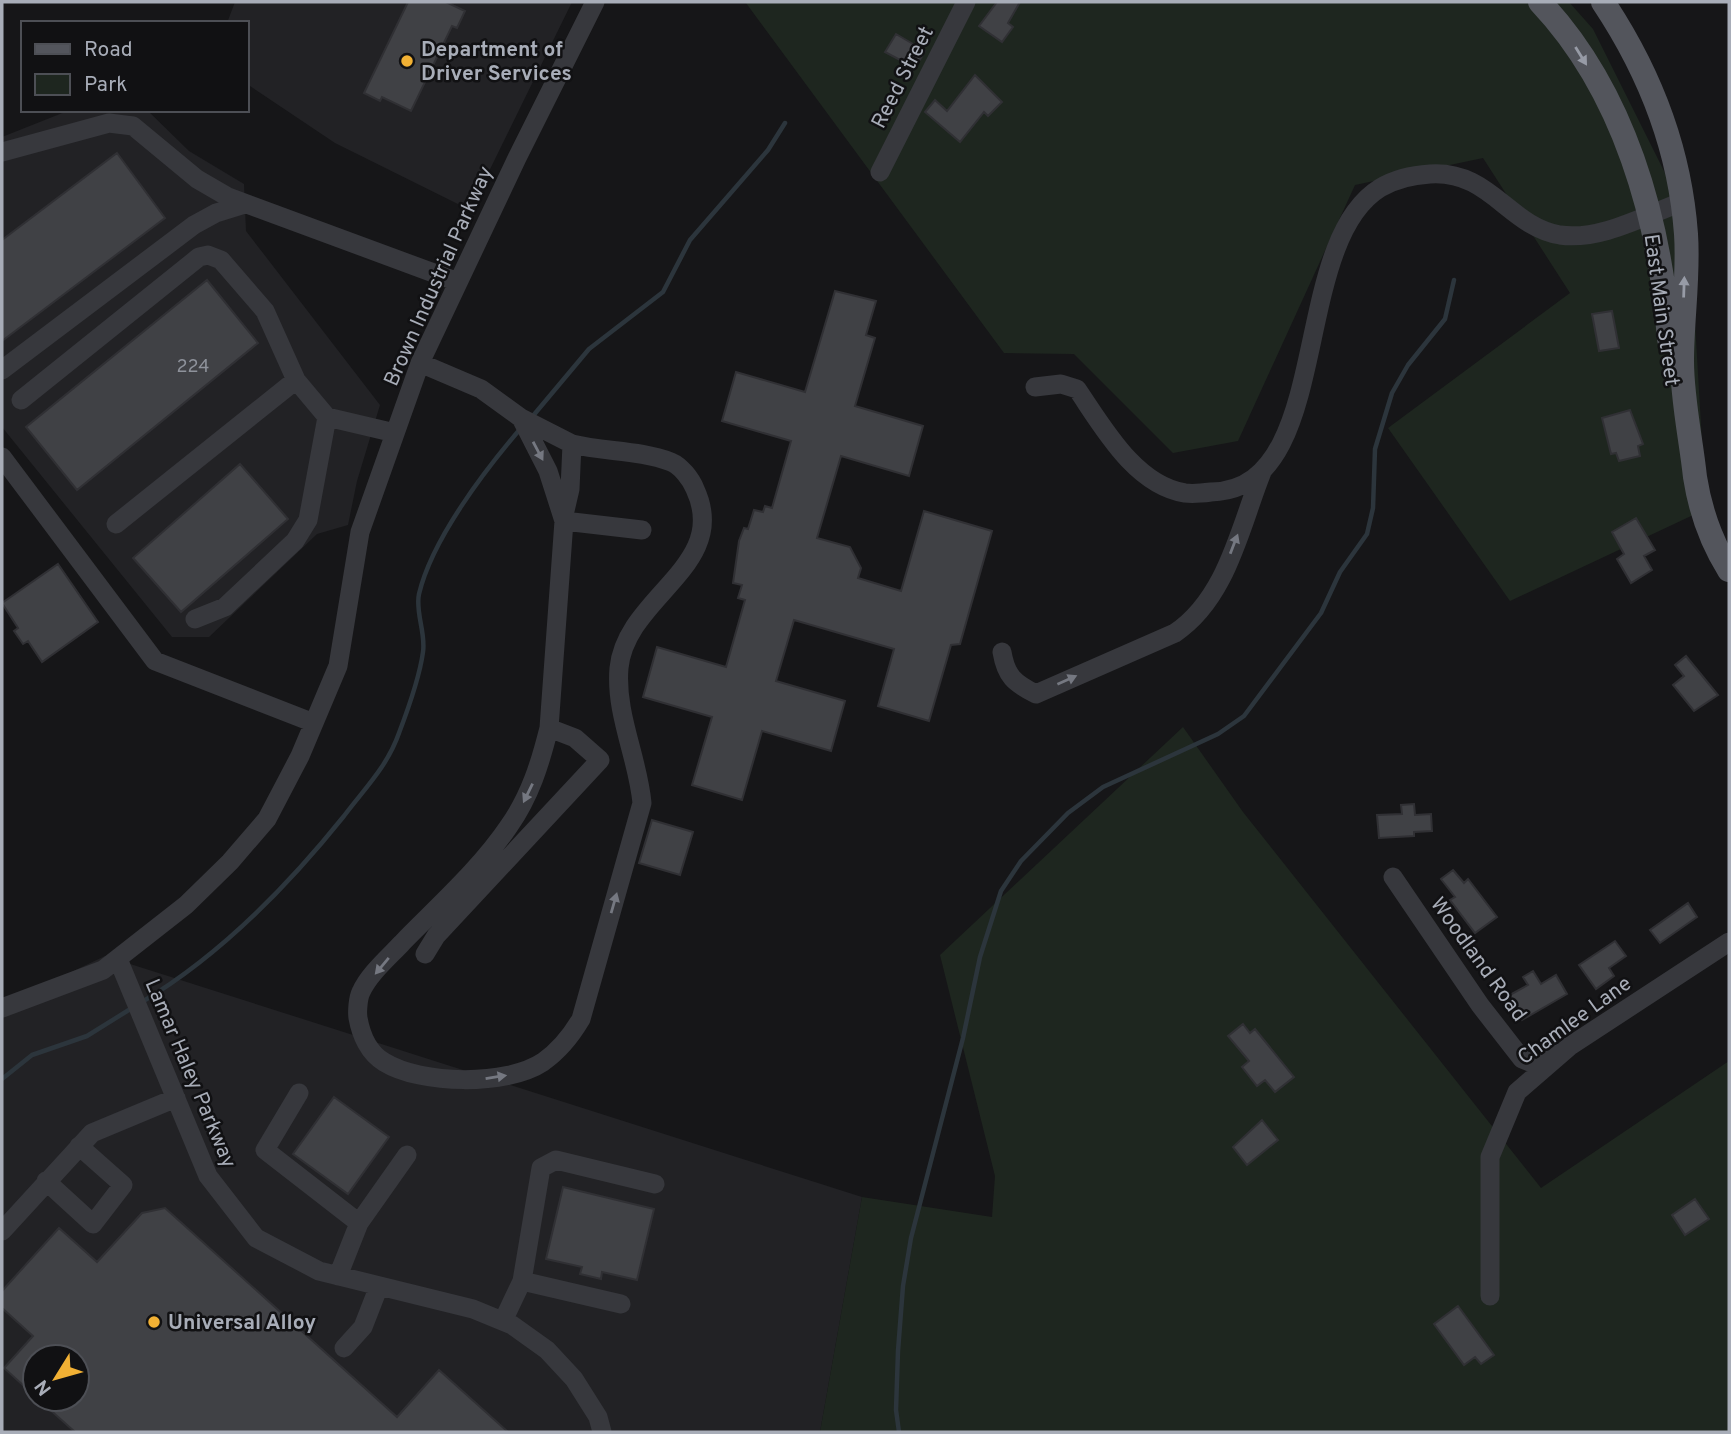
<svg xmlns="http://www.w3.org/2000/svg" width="1731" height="1434" font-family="Overpass,sans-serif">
	<rect width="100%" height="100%" fill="#161618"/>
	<path fill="#222225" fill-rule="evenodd" d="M 235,2 L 572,2 L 470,210 L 335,143 L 247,84 L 247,23 L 227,23 Z
		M 70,110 L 147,110 L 189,151 L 244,184 L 246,231 L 380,405 L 357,481 L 348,525 L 317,534 L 209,637 L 172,637 L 2,427 L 2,137 Z
		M 105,956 L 862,1197 L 820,1432 L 2,1432 L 2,1005 ZM 35,1357 L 77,1357 L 77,1399 L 35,1399 Z"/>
	<path fill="#1e261f" d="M 749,2 L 1569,2 L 1593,29 L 1689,221 L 1706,509 L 1510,601 L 1388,428 L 1570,293 L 1483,158 L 1355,185 L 1238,441 L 1173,453 L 1074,354 L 1004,353 L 746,3 Z
		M 1183,727 L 1243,812 L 1541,1188 L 1729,1061 L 1729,1432 L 820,1432 L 862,1197 L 992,1217 L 995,1176 L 940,955 Z"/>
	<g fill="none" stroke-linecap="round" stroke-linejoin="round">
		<path stroke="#2c353c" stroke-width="4.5" d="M 532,417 L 589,349 L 663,292 L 690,240 L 768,150 L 785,123
			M 142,1002 C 221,955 287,887 344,816 C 365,788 387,767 399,733 C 407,712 420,674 423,652 C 426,633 415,612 419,594 C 432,539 485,470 521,428
			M 2,1079 L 32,1055 L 87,1036 L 132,1008
			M 899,1432 L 896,1410 L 898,1351 L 903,1286 L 911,1238 L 963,1038 L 980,957 L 1001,891 L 1021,861 L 1068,813 L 1103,787 L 1218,734 L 1244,716 L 1321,613 L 1340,572 L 1367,534 L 1373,508 L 1375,449 L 1392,393 L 1408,365 L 1445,319 L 1454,280"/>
	</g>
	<path fill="#404145" stroke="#303034" stroke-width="2" d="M 408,2 L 446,2 L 465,11 L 457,28 L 452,26 L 411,111 L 382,97 L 380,101 L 364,93 Z
		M 997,2 L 1020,2 L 1008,23 L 1013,27 L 1002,42 L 979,26 Z
		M 896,34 L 925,51 L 915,68 L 885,52 Z
		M 975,75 L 1002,102 L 988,116 L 984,112 L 960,142 L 925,112 L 935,100 L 947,111 Z
		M 117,153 L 165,218 L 2,341 L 2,240 Z
		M 207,280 L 258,343 L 77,490 L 26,427 Z
		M 835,291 L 876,301 L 866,335 L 875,338 L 855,406 L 923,426 L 909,476 L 841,456 L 817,538 L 850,547 L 861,568 L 858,578 L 901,591 L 924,511 L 992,531 L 960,644 L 951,645 L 929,721 L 878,706 L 894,649 L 794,620 L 776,681 L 845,701 L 831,751 L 762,731 L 742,800 L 692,785 L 712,717 L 643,697 L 657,647 L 726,667 L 745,600 L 738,598 L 742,585 L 733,583 L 739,541 L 744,528 L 748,529 L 754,510 L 763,512 L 765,506 L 772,508 L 791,441 L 722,421 L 736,372 L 805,392 Z
		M 1612,311 L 1619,348 L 1599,351 L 1592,314 Z
		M 1630,410 L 1643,444 L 1638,446 L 1640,456 L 1619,461 L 1616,453 L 1611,454 L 1602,418 Z
		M 240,464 L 288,519 L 181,612 L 133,558 Z
		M 1636,518 L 1655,550 L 1644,556 L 1652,570 L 1631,583 L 1617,559 L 1624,554 L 1612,532 Z
		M 58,564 L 98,622 L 42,662 L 28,641 L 23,644 L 14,631 L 18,628 L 2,603 Z
		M 1686,656 L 1718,695 L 1694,711 L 1673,685 L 1684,676 L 1675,665 Z
		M 1414,804 L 1415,815 L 1431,814 L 1432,831 L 1414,832 L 1414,836 L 1379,838 L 1377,815 L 1402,814 L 1401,805 Z
		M 652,820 L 693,832 L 680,875 L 639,863 Z
		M 1453,870 L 1464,883 L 1468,879 L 1497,917 L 1475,933 L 1450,900 L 1455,897 L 1441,879 Z
		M 1688,903 L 1697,917 L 1660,943 L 1650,930 Z
		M 1615,941 L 1626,956 L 1609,968 L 1614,976 L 1596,989 L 1579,965 Z
		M 1533,971 L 1541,984 L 1556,975 L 1567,994 L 1522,1020 L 1508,996 L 1528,985 L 1523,977 Z
		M 1243,1024 L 1250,1033 L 1255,1029 L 1294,1077 L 1275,1092 L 1265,1080 L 1257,1086 L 1242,1067 L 1249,1061 L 1228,1036 Z
		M 334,1097 L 389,1137 L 348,1194 L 293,1154 Z
		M 1262,1120 L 1278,1140 L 1247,1165 L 1233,1147 Z
		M 563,1187 L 654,1209 L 637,1280 L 602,1272 L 601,1279 L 580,1274 L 582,1267 L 546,1259 Z
		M 1695,1199 L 1709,1219 L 1685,1235 L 1672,1215 Z
		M 165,1208 L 397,1417 L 439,1370 L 508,1432 L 75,1432 L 38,1399 L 77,1399 L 77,1357 L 35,1357 L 35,1396 L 4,1368 L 33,1336 L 2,1308 L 2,1291 L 59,1228 L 97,1262 L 142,1213 Z
		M 1458,1306 L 1494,1355 L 1481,1364 L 1475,1357 L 1464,1365 L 1434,1324 Z"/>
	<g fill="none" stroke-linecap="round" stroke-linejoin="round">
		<path stroke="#37383d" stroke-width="19" d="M 2,152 L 109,123 L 133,126 L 197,179 L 228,197 L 458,282
			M 880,172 L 966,2
			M 420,363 L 481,389 L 521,418
			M 2,370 L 194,225 L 216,213 L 245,204
			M 1035,387 L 1061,384 L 1077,389 C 1103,427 1135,485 1185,493 C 1193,494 1203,493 1211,492 C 1335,490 1288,245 1380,188 C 1395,179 1413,175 1430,174 C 1490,170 1508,226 1560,235 C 1600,241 1646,215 1682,202
			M 21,400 L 199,257 L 208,255 L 221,260 L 265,311 L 296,380 L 327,417
			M 2,457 L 155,661 L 314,723
			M 564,515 L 570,489 L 572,444 L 521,418 L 548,471 L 564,521 L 642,530
			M 116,524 L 296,380
			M 195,619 L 225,607 L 295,541 L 308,520 L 327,417 L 395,433
			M 1002,652 C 1006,676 1014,683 1036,694 L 1175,633 C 1227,598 1240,527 1262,472
			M 549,728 C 540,764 530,796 509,826 C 480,869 438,906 402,943 C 389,957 369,974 361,992 C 358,998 357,1012 358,1018 C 361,1035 369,1053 384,1062 C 421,1085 507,1086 543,1062 C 560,1050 571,1036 581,1019 L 642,803 C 638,758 615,714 619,668 C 626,596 731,566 695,489 C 691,479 681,466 671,462 C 639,450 605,452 572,444
			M 1393,877 L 1480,1005 L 1522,1059 L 1532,1063 L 1553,1053
			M 425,954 L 436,936 L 600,760 L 575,738 L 549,728 L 564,521
			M 118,959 L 208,1176 L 256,1238 L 319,1271 L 473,1309 L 512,1325 L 547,1350 L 574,1379 L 598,1417 L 602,1432
			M 2,1008 L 103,970 L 186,905 L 230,862 L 267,819 L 300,756 L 338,666 L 360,532 L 420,363 L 517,158 L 595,2
			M 299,1093 L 265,1150 L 359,1223
			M 46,1181 L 93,1224 L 123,1185 L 79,1146
			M 2,1231 L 92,1133 L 176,1098
			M 338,1276 L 359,1223 L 407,1155
			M 522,1281 L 621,1304
			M 1490,1296 L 1490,1157 L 1517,1092 L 1570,1046 L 1729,942
			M 503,1321 L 522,1281 L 541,1168 L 556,1160 L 655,1184
			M 344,1348 L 363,1327 L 379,1286"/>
		<path stroke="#53555c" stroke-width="24" d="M 1540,2 C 1624,91 1660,219 1669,339
			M 1603,2 C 1649,71 1680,150 1686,234 C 1689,276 1682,319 1682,361 C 1682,399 1691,439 1695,477 C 1700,509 1712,543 1729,570"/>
	</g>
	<defs><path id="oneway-solid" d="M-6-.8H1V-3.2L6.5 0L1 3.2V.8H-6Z" transform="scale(1.75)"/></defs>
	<g fill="#979ba6">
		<use href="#oneway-solid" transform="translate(1581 56) rotate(58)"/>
		<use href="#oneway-solid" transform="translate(1684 287) rotate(-88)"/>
	</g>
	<g fill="#757881">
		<use href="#oneway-solid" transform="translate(538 451) rotate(62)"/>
		<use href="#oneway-solid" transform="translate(1234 544) rotate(-69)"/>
		<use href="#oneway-solid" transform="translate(1067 680) rotate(-24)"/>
		<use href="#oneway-solid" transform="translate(528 793) rotate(116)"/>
		<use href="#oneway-solid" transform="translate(614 903) rotate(-74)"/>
		<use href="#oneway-solid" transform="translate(382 966) rotate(130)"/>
		<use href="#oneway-solid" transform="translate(496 1077) rotate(-9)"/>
	</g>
	<g fill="#f2b134" stroke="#111113" stroke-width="2.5">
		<circle cx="407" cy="61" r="7"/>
		<circle cx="154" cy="1322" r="7"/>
	</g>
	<g text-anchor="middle" stroke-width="5" stroke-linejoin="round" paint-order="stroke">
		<g font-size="18" fill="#8e929b">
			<text x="193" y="372">224</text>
		</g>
		<g font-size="21" font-weight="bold" fill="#a8adb8" stroke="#111113" text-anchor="start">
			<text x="421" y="56">Department of<tspan x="421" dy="24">Driver Services</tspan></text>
			<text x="168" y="1329">Universal Alloy</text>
		</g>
		<g font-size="21" fill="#a8adb8" stroke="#111113">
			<text transform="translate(902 77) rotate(-63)" y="7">Reed Street</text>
			<text transform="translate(438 276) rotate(-66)" y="7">Brown Industrial Parkway</text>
			<text transform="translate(1662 310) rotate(82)" y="7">East Main Street</text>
			<text transform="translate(1479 959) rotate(54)" y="7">Woodland Road</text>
			<text transform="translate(1574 1020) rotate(-36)" y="7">Chamlee Lane</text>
			<text transform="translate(191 1073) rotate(67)" y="7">Lamar Haley Parkway</text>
		</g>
	</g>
	<rect width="1731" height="1434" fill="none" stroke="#a8adb8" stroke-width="7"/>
	<rect x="21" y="21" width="228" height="91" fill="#111113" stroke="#4d4f55" stroke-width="2"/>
	<rect x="35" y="44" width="35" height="10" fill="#53555c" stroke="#4d4f55" stroke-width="2"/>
	<text x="84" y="56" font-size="21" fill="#a8adb8">Road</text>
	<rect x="35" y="74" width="35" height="21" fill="#1e261f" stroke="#4d4f55" stroke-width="2"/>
	<text x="84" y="91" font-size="21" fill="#a8adb8">Park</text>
	<g transform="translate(56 1378) rotate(233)"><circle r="33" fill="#111113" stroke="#4d4f55" stroke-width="2"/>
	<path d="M0-5L12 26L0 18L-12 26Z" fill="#f2b134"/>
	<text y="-10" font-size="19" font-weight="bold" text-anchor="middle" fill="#a8adb8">N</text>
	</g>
</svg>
